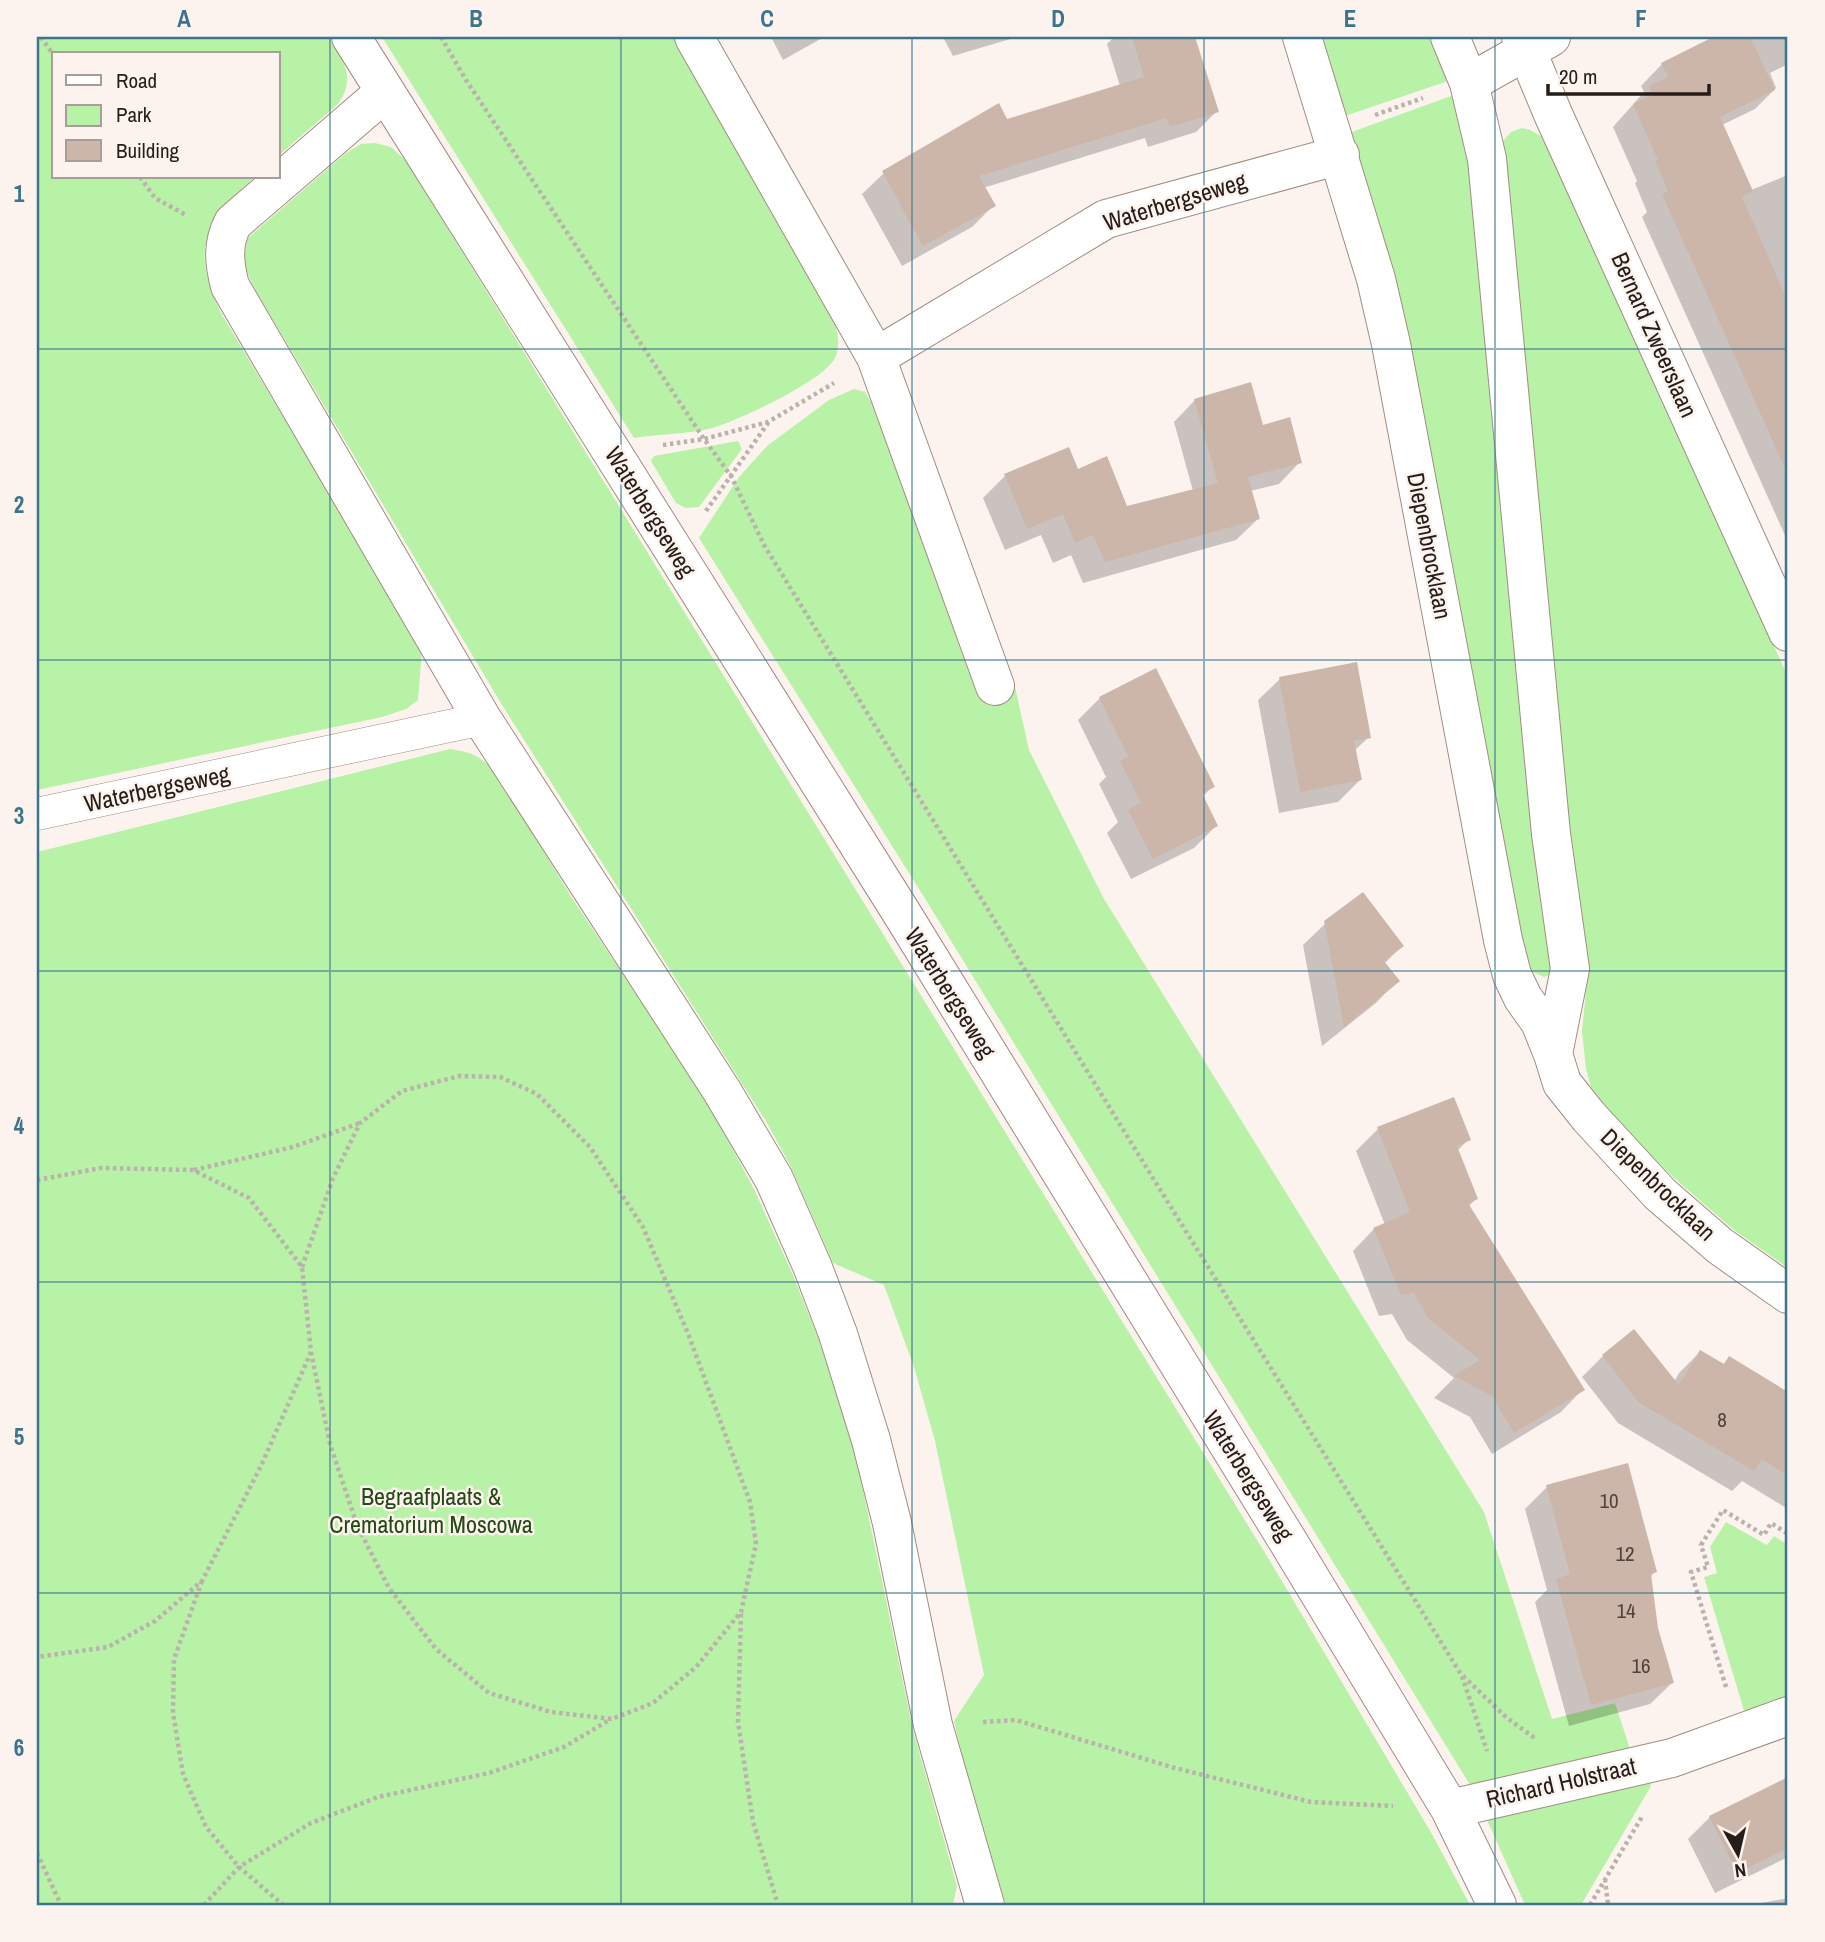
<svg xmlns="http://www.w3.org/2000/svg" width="1825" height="1942" font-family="'Archivo Narrow',sans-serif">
	<rect width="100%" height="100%" fill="#fdf3ee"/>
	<path fill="#b8f2a6" d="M 37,37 L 329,37 C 344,61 357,79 337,105 L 278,156 L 278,54 L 54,54 L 54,177 L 255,177 C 204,222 190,248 221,313 L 422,650 L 418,700 L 406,709 L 382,717 L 37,790 Z
		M 382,37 L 681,37 L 829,306 C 834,321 843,342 835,358 C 823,382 735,422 709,429 C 685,434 659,434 634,438 Z
		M 1317,37 L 1431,37 L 1448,79 L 1445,82 L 1345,116 Z
		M 1451,96 L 1457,97 L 1468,136 L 1552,974 L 1544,977 L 1524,968 L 1349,133 Z
		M 1522,128 L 1530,130 L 1544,138 L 1788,677 L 1788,1268 L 1734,1230 L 1674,1178 L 1622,1127 L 1591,1087 L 1586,1069 L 1582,1031 L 1588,972 L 1564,835 L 1502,142 L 1511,132 Z
		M 375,143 L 391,147 L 406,161 L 1270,1561 L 1432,1834 L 1470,1905 L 1006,1905 L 967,1777 L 954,1721 L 984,1675 L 935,1441 L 914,1367 L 884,1285 L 833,1263 L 791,1167 L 767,1123 L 502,705 L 256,291 C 245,269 241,263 248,238 L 346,153 L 361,144 Z
		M 854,389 L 865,392 L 872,404 L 980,688 L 1013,678 L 1029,750 L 1104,899 L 1484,1512 L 1552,1719 L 1615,1703 L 1631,1752 L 1475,1793 L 924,897 L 699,538 L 739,477 L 767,446 L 829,400 Z
		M 738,441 L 742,449 L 699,507 L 686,508 L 676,503 L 651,461 L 654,456 Z
		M 450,749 C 474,753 479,755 496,773 L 572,898 L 707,1101 L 754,1189 L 793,1275 L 820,1343 L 854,1446 L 913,1730 L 957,1886 L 953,1905 L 37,1905 L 37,852 Z
		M 1726,1522 L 1767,1545 L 1774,1536 L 1788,1545 L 1788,1696 L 1745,1714 L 1704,1577 L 1717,1573 L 1710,1547 Z
		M 1646,1773 L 1651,1786 L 1581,1905 L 1525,1905 L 1483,1811 Z"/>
	<path fill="#0003" d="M 771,37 L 824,37 L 783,60 Z
		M 943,37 L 1017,37 L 953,56 Z
		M 1114,37 L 1193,37 L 1217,111 L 1196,132 L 1148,147 L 1145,138 L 983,188 L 993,206 L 972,227 L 902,266 L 862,194 L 884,173 L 1006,121 L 1120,86 L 1107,44 Z
		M 1717,37 L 1788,37 L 1788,64 L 1770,73 L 1776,88 L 1755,109 L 1722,125 L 1751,190 L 1788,175 L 1788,542 L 1642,217 L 1647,212 L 1635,183 L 1637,181 L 1613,127 L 1644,92 L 1641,86 L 1662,64 Z
		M 1195,400 L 1262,427 L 1300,462 L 1279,484 L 1250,491 L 1258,519 L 1236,540 L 1083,583 L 1071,555 L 1053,563 L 1041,535 L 1005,550 L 983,498 L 1005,476 L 1077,471 L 1126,508 L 1193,491 L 1174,422 Z
		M 1155,670 L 1213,786 L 1202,797 L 1216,826 L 1194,848 L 1131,879 L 1107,833 L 1118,822 L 1099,784 L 1106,777 L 1078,720 L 1100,698 Z
		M 1280,679 L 1369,737 L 1354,751 L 1360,780 L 1338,802 L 1279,813 L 1258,700 Z
		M 1326,923 L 1402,946 L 1384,964 L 1397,981 L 1376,1003 L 1322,1046 L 1303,945 Z
		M 1453,1099 L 1469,1139 L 1457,1151 L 1476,1199 L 1468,1207 L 1582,1390 L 1561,1412 L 1492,1454 L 1470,1417 L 1434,1398 L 1454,1378 L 1407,1340 L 1392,1314 L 1379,1316 L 1353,1251 L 1374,1229 L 1385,1225 L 1356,1151 L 1378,1129 Z
		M 1700,1352 L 1723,1365 L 1729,1358 L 1788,1394 L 1788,1509 L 1742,1481 L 1732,1491 L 1618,1423 L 1582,1377 L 1603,1356 L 1674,1382 L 1679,1373 Z
		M 1547,1487 L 1655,1572 L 1650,1577 L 1657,1628 L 1672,1683 L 1650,1704 L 1569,1726 L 1535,1602 L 1547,1590 L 1525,1509 Z
		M 1788,1779 L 1788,1857 L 1715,1893 L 1688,1839 L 1710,1817 Z
		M 1788,1898 L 1788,1905 L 1751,1905 Z"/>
	<path fill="#ccb5a9" d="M 1132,37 L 1195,37 L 1219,112 L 1170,127 L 1166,118 L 979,176 L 996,206 L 923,246 L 882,171 L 999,103 L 1007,119 L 1144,77 Z
		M 1713,37 L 1750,37 L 1775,90 L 1720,117 L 1753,191 L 1742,197 L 1788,302 L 1788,475 L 1662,194 L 1668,191 L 1655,161 L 1658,160 L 1633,104 L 1653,94 L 1649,86 L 1668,77 L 1661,63 Z
		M 1251,382 L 1263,425 L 1290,417 L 1302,463 L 1248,477 L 1260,519 L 1105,562 L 1093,535 L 1075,543 L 1063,514 L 1027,529 L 1004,474 L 1069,447 L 1078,469 L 1107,456 L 1127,506 L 1218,483 L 1194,399 Z
		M 1357,662 L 1371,738 L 1354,741 L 1362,780 L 1300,792 L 1279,677 Z
		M 1156,668 L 1215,787 L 1202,793 L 1218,826 L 1153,859 L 1128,810 L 1141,803 L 1120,761 L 1128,756 L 1099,697 Z
		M 1363,892 L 1404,946 L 1384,961 L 1400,981 L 1344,1027 L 1324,921 Z
		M 1454,1097 L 1471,1140 L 1457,1146 L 1478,1199 L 1468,1203 L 1585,1390 L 1514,1433 L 1492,1396 L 1454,1376 L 1480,1360 L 1428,1318 L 1414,1293 L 1401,1295 L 1373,1228 L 1410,1212 L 1377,1127 Z
		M 1634,1329 L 1679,1385 L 1700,1350 L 1724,1364 L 1729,1356 L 1788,1392 L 1788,1476 L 1762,1459 L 1754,1471 L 1638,1402 L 1602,1355 Z
		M 1628,1463 L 1657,1572 L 1651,1574 L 1658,1628 L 1674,1683 L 1591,1705 L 1556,1579 L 1570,1574 L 1546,1485 Z
		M 1788,1777 L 1788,1848 L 1737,1873 L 1709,1816 Z"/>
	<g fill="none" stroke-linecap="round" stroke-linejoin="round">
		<g stroke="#a28c80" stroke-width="33">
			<path id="service" d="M 37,814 L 482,719"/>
		</g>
		<g stroke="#a28c80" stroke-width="40">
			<path id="minor" d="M 351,37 L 901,912 L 1289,1543 L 1450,1809 L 1497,1905
				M 694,37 L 876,357 L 995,686
				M 1302,37 L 1376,279 L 1391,344 L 1503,940 L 1512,975 L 1523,998 L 1540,1022 L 1553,1054 L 1562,1083 L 1589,1117 L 1660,1194 L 1720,1246 L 1788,1294
				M 1450,37 L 1469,83 L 1487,159 L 1551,834 L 1570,969 L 1553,1054
				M 1521,37 L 1553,114 L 1788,632
				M 1469,83 L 1551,37
				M 385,92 L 233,223 C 222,244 224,263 230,286 L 482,719 L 722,1091 L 774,1179 L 813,1268 L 838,1334 L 871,1440 L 892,1523 L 933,1725 L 985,1905
				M 876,357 L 1106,219 L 1340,155
				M 1450,1809 L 1672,1758 L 1788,1716"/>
		</g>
		<path stroke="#bbb2ad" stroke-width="4.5" stroke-dasharray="3.5 3.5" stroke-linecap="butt" d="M 41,37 L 54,56
			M 441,37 L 466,80 L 704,439 L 731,476 L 764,545 L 1151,1175 L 1462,1676 L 1487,1751
			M 1375,115 L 1423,98
			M 140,177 L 155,198 L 186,215
			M 663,445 L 704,439 L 768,422 L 834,383
			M 706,511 L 768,423
			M 194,1170 L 293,1147 L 360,1123
			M 37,1180 L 101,1168 L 193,1170 L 249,1198 L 302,1267 L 311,1352 L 261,1466 L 202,1581 L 155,1621 L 108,1647 L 37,1657
			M 302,1267 L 333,1178 L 360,1123 L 402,1091 L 459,1076 L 500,1077 L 537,1094 L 590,1147 L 643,1227 L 689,1336 L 750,1502 L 756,1544 L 741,1612 L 696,1667 L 653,1703 L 612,1719 L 551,1712 L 489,1693 L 436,1649 L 389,1588 L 357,1525 L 330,1444 L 311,1352
			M 202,1581 L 174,1659 L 173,1713 L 183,1774 L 206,1827 L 239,1867 L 283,1905
			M 741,1614 L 738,1722 L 753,1822 L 778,1905
			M 1463,1676 L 1507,1718 L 1536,1739
			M 1726,1687 L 1691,1572 L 1708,1567 L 1701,1545 L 1723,1510 L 1764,1535 L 1771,1523 L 1788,1534
			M 983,1722 L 1016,1720 L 1175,1768 L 1311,1802 L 1393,1806
			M 37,1853 L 61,1905
			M 1605,1879 L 1608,1905
			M 204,1905 L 239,1867 L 311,1823 L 378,1797 L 489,1773 L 564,1747 L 611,1719
			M 717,1905 L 719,1905
			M 1590,1905 L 1643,1815"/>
		<use href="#service" stroke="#fff" stroke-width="32"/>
		<use href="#minor" stroke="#fff" stroke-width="38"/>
	</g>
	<path fill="none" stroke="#3b748e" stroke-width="2" stroke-opacity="0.55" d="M 330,37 L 330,1905M 621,37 L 621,1905M 912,37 L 912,1905M 1204,37 L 1204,1905M 1495,37 L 1495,1905M 37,349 L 1788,349M 37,660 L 1788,660M 37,971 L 1788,971M 37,1282 L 1788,1282M 37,1593 L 1788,1593"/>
	<g text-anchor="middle" stroke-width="5" stroke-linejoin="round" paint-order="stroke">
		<g font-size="21" fill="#50433d">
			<text x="1722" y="1427">8</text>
			<text x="1609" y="1508">10</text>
			<text x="1625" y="1561">12</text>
			<text x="1626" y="1618">14</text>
			<text x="1641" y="1673">16</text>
		</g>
		<g font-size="24" fill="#261d19" stroke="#fdf3ee">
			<text transform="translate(1175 202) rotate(-17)" y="8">Waterbergseweg</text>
			<text transform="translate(1654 335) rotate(66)" y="8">Bernard Zweerslaan</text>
			<text transform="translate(650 512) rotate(58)" y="8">Waterbergseweg</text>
			<text transform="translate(1429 546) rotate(79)" y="8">Diepenbrocklaan</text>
			<text transform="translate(157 789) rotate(-12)" y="8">Waterbergseweg</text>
			<text transform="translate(950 993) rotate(58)" y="8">Waterbergseweg</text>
			<text transform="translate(1658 1185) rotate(44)" y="8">Diepenbrocklaan</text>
			<text transform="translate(1248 1476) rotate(58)" y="8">Waterbergseweg</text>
			<text transform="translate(1561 1783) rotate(-13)" y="8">Richard Holstraat</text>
		</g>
		<g font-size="24" fill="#234a14" stroke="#fdf3ee">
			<text x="431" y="1505">Begraafplaats &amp;<tspan x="431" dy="28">Crematorium Moscowa</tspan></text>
		</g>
	</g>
	<rect width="1825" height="1942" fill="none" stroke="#fdf3ee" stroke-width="77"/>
	<rect x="52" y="52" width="228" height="126" fill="#fdf3ee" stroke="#a79d99" stroke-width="2"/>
	<rect x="66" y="75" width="35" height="10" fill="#ffffff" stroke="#a79d99" stroke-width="2"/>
	<text x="116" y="88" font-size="21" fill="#261d19">Road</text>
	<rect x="66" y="105" width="35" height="21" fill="#b8f2a6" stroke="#a79d99" stroke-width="2"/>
	<text x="116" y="122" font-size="21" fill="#261d19">Park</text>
	<rect x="66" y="140" width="35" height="21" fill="#ccb5a9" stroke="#a79d99" stroke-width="2"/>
	<text x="116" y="158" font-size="21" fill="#261d19">Building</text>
	<g transform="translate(1738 1854) rotate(172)" stroke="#fdf3ee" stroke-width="5" paint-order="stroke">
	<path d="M0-5L12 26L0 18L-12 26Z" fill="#261d19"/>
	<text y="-10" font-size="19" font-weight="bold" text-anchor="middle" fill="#261d19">N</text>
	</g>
	<path d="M1548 84v10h161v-10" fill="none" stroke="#261d19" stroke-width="3.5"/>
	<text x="1559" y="84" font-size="21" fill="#261d19" stroke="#fdf3ee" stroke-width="5" paint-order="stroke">20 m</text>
	<rect x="38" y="38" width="1748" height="1866" fill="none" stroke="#3b748e" stroke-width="2.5"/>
	<g font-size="23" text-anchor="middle" font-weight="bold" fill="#3b748e">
		<text x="184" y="27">A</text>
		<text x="476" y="27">B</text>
		<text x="767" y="27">C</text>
		<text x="1058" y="27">D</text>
		<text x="1350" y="27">E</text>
		<text x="1641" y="27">F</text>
		<text x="19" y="202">1</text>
		<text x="19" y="513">2</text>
		<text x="19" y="824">3</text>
		<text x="19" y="1134">4</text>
		<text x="19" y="1445">5</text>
		<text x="19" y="1756">6</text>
	</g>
</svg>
